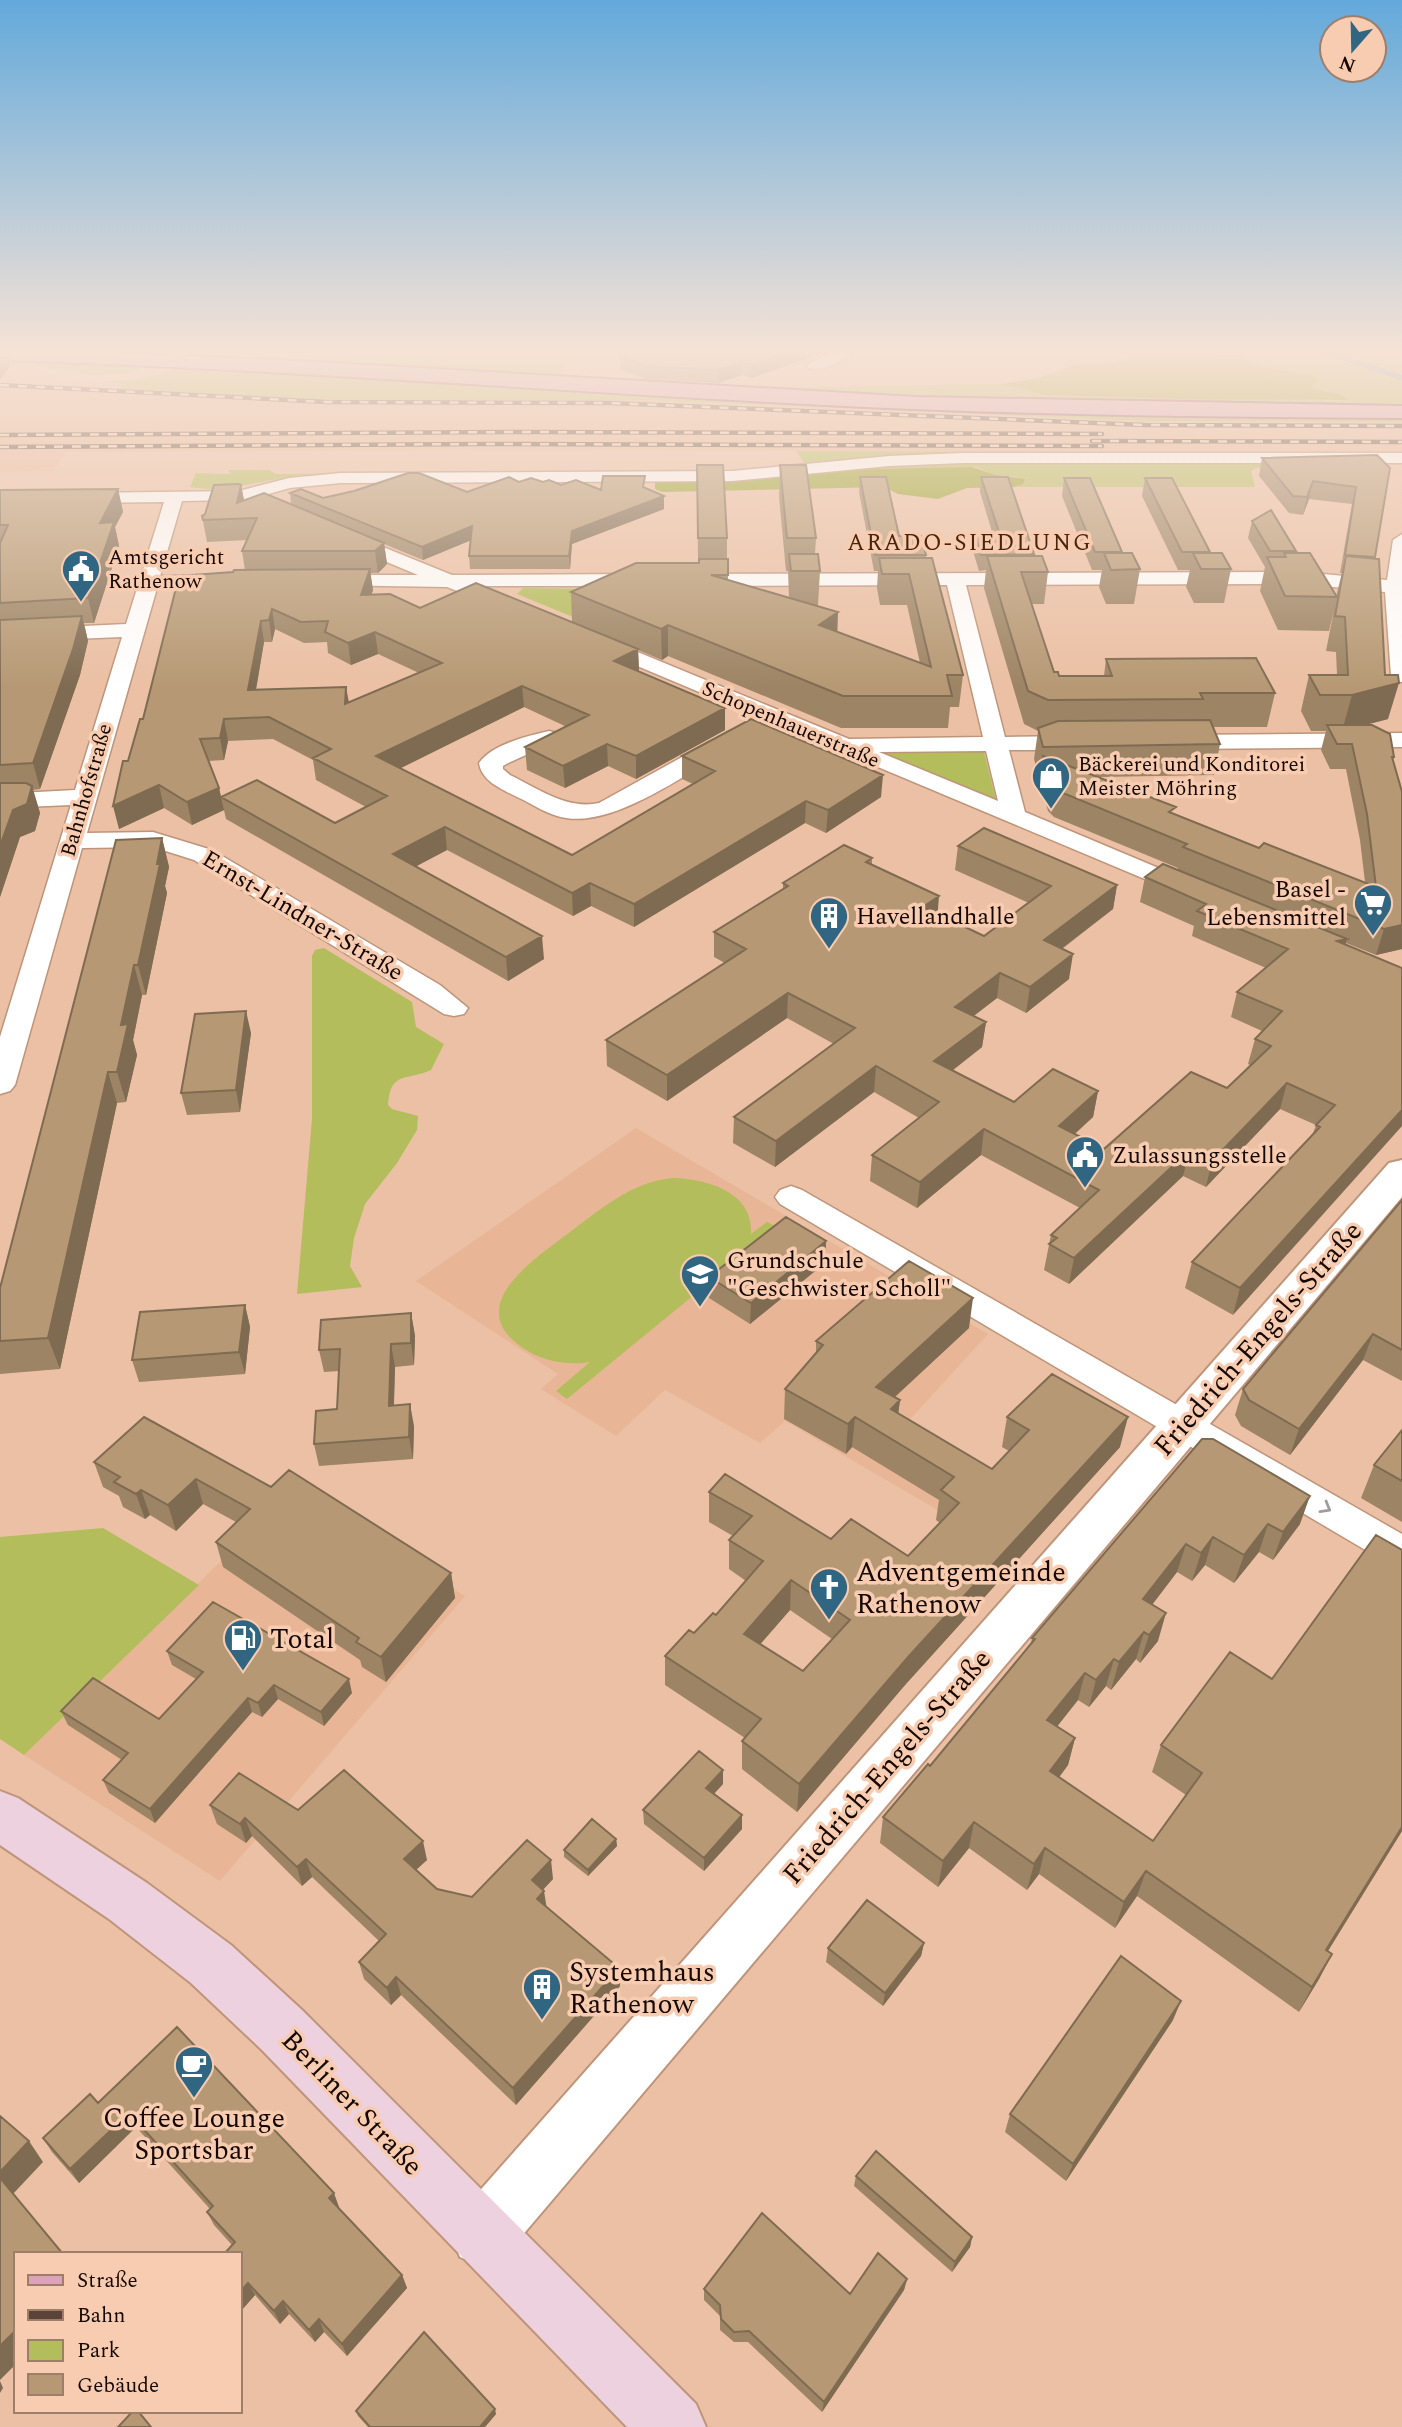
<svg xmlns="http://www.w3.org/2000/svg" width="1402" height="2427" font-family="Spectral,serif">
	<rect width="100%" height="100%" fill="#ebc0a4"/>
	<path fill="#e8b696" d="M 554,347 L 1133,347 L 1145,352 L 1112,363 L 1076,364 L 1038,378 L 1001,384 L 750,388 L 557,377 Z
		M 0,360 L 25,362 L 23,367 L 70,379 L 127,383 L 120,389 L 256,397 L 327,400 L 644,400 L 1143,421 L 1402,422 L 1402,453 L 534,450 L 66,452 L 53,471 L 0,472 Z
		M 636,1128 L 988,1334 L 893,1438 L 970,1483 L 941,1512 L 785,1421 L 760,1443 L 665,1390 L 616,1436 L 541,1389 L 558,1374 L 416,1281 Z
		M 293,1490 L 465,1596 L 220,1881 L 24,1755 Z"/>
	<path fill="#b3bd5b" d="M 0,347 L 170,347 C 126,361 48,351 0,351 Z
		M 201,347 L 554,347 L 573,355 L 558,376 L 750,388 L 1001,384 L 1044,395 L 1343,401 L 1312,389 L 1313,383 L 1259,366 L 1246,356 L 1203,353 L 1196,347 L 1402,347 L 1402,409 L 998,402 L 217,357 L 202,353 Z
		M 0,359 L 137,363 L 143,366 L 132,373 L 92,375 Z
		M 183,367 L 701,396 L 1402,417 L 1402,422 L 1143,421 L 644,400 L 327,400 L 119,389 L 125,384 L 104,382 L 139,379 Z
		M 796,451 L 1392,453 L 806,466 Z
		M 957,462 L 1305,463 L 1256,468 L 1251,471 L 1255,487 L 1014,487 L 1019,486 L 1018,477 L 996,475 L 976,467 L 860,469 Z
		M 228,470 L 269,470 L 276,474 L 352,473 L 300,475 L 217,490 L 190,487 L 196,473 L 231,474 Z
		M 523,588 L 601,589 L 573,617 L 517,594 Z
		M 983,748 L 996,800 L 870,749 Z
		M 324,948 L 412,1002 L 416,1027 L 444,1044 L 431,1070 C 408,1081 390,1070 388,1105 L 392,1109 L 418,1116 L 417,1130 L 397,1163 L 365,1204 L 354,1238 L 350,1266 L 362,1287 L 297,1294 L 312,1119 L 312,956 L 315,950 Z
		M 673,1178 C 707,1179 754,1192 751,1234 L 767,1222 L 777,1227 L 567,1399 L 556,1391 L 590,1362 C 569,1366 541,1361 523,1348 C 462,1307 532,1261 566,1235 C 600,1210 630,1182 673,1178 Z
		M 103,1528 L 199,1585 L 24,1755 L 0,1739 L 0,1537 Z"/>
	<path fill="#98a22a" d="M 1165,347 L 1196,347 L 1203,353 L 1243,356 L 1259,366 L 1315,376 L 1319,380 L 1312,385 L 1313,389 L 1340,394 L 1348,400 L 1188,399 L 1044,395 L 1001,384 L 1038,378 L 1076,364 L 1112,363 Z
		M 972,467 L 996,475 L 1025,479 L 1023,484 L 1014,487 L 967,488 L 938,499 L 898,494 L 884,487 L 662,492 L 655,489 L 655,482 L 754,480 L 860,469 Z"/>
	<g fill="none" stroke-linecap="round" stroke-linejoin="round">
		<path stroke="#3c99c7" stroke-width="5" d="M 1311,347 L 1402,378"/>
		<g stroke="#be947a" stroke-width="3">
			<path id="minor" d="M 177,347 L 195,347 L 177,362 L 165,362 L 163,359 Z
				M 841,347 L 857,347 C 848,359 825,372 809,368 L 807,365 Z
				M 963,453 L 1402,453 L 1402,463 L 963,463 L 889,466 L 732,481 L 341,483 L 290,488 L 261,496 L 296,510 L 298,514 L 296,518 L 289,520 L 233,500 L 182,501 L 160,576 L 219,575 L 229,581 L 219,587 L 157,588 L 87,833 L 153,832 L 212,850 L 440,985 L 468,1008 L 464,1014 L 454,1016 L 444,1014 L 194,860 L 153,847 L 82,848 L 15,1085 L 10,1091 L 0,1094 L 0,1037 L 71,805 L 0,808 L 0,794 L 75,790 L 122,637 L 0,642 L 0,630 L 126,624 L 164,502 L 0,504 L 0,494 L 239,491 L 289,478 L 341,473 L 732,471 L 889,456 Z
				M 346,532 L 452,575 L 639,574 L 649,580 L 639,586 L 481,586 L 513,600 L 516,604 L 513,608 L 506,610 L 447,587 L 323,585 L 320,581 L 330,575 L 418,575 L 339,542 L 337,538 Z
				M 1402,534 L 1402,682 L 1394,681 L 1391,676 L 1385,592 L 1302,584 L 966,585 L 1005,737 L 1079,736 L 1087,738 L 1090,743 L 1087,748 L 1079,750 L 1009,750 L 1025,812 L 1199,885 L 1203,890 L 1199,895 L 1190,898 L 592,647 L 589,643 L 592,639 L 606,639 L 849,739 L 983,737 L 947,585 L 687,586 L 677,580 L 687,574 L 1302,572 L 1387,580 L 1393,540 ZM 986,751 L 998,801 L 879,752 Z
				M 549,731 L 557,733 L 560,738 C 556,744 514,759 503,766 L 503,769 L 510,775 C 539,789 567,810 599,803 L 711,741 L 727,741 L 730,746 L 727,751 C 684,775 615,826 566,818 C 549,816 533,804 517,797 C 502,789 482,782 479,763 C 492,744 528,736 549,731 Z
				M 1402,733 L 1402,747 L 1176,749 L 1168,747 L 1165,742 L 1168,737 L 1176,735 Z
				M 791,1186 L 802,1190 L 1402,1534 L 1402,1568 L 1389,1564 L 780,1204 L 775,1197 L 780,1190 Z"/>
		</g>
		<g stroke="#be947a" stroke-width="4">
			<path id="tertiary" d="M 1402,1160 L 1402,1197 L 504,2257 L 482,2266 L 460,2257 L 451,2235 L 460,2213 L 1389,1163 Z"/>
		</g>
		<g stroke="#be947a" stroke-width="4">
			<path id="secondary" d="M 0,1791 L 18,1798 L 147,1883 L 231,1945 L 302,2010 L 696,2404 L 706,2427 L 627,2427 L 262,2050 L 191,1983 L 109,1919 L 0,1845 Z"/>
		</g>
		<g stroke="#89445e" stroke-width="4">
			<path id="primary" d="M 0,348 L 317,362 L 915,397 L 1402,406 L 1402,418 C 1216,417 1030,415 845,406 C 563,392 282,369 0,360 Z"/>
		</g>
		<use href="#minor" fill="#fff" fill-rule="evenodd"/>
		<use href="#tertiary" fill="#fff" fill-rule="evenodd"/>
		<use href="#secondary" fill="#eed1de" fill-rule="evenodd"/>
		<use href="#primary" fill="#dda3bc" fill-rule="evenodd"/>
		<g stroke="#5b4437" stroke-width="4.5">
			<path id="rail" d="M 0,385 L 326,402 L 609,403 L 1145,425 L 1402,426
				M 0,435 L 518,432 L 1102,434
				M 1092,441 L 1402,442
				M 0,447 L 481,444 L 1102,446"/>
		</g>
		<use href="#rail" stroke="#f8ccb1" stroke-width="2.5" stroke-dasharray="9" stroke-linecap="butt"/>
	</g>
	<path fill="#9d8464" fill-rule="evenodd" d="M 650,347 L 831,347 L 831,350 L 751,378 L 742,375 L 718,383 L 646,379 L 621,370 L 620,357 Z
		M 1262,458 L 1390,468 L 1374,559 L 1388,719 L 1365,725 L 1394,757 L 1393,761 L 1402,949 L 1376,955 L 1346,943 L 1345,945 L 1402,968 L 1233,1315 L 1185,1288 L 1192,1262 L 1312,1136 L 1316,1125 L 1280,1109 L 1206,1187 L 1183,1176 L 1069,1284 L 1044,1270 L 1051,1235 L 1080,1208 L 981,1155 L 917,1208 L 870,1181 L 872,1155 L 919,1118 L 874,1092 L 775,1167 L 733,1143 L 734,1117 L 834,1044 L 787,1018 L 667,1101 L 607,1066 L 606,1040 L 725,963 L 714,957 L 714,932 L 783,889 L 783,883 L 872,858 L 872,865 L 938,914 L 984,936 L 1029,903 L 955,870 L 958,846 L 1117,885 L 1113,909 L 1062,949 L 1069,979 L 1026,1013 L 997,998 L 974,1016 L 986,1022 L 982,1047 L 952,1071 L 1014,1102 L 1098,1091 L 1093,1117 L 1075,1134 L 1104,1149 L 1227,1088 L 1250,1065 L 1248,1064 L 1255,1039 L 1262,1031 L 1231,1017 L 1237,992 L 1266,968 L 1192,936 L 1194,926 L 1140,902 L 1145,877 L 1178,870 L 1178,868 L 1054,817 L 1048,811 L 1034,759 L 1038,731 L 1024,724 L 984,588 L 986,570 L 979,571 L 973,551 L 975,535 L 993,535 L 980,492 L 981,477 L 1034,554 L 1034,556 L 1048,572 L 1044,604 L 1031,604 L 1054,672 L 1059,676 L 1104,676 L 1106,659 L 1275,693 L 1267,727 L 1213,727 L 1220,744 L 1214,775 L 1099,777 L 1174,814 L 1259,848 L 1365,882 L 1360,840 L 1346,769 L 1330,769 L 1321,750 L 1326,731 L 1311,731 L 1301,711 L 1309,675 L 1337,675 L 1336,652 L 1326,651 L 1334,610 L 1329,631 L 1278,630 L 1260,591 L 1265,567 L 1248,538 L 1252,521 L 1296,551 L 1296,553 L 1336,596 L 1342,573 L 1340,573 L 1352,504 L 1309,499 L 1303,515 L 1289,513 L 1259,476 Z
		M 697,465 L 727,538 L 727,559 L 728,559 L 728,580 L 789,598 L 788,571 L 786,571 L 779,497 L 780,465 L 816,538 L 815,554 L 820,571 L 818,605 L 813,605 L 837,632 L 920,663 L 907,605 L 880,605 L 877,588 L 878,571 L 874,571 L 859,492 L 860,477 L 899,536 L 926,555 L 926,558 L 963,675 L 959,707 L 950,707 L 948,728 L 841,728 L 668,656 L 662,660 L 638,650 L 639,671 L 638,671 L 725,708 L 725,730 L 636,779 L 608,766 L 565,788 L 527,770 L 525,747 L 567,727 L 524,707 L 400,768 L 572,855 L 693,784 L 682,779 L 682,756 L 881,797 L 826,833 L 805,823 L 634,927 L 591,906 L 573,916 L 447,850 L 416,866 L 544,959 L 508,981 L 226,819 L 221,797 L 335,823 L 366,807 L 316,780 L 313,760 L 273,739 L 228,741 L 224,760 L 208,761 L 219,788 L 224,810 L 192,825 L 164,808 L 119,829 L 128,761 L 143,719 L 233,572 L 245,570 L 242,551 L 247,540 L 207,542 L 202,516 L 205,514 L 241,485 L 244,500 L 291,504 L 290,493 L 323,498 L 467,492 L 519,482 L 543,482 L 601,490 L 645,488 L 664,496 L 664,509 L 572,544 L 570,569 L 470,569 L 469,556 L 471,540 L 423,560 L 384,544 L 387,564 L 378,573 L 370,573 L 373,590 L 371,595 L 420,608 L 572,622 L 571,592 L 698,563 ZM 275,629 L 304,643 L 327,642 L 328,653 L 351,665 L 378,654 L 419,673 L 349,703 L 256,690 L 264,642 L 272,642 Z
		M 1064,478 L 1122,552 L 1122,553 L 1140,569 L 1134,604 L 1106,604 L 1099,587 L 1102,570 L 1092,570 L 1062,496 Z
		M 1145,478 L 1210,552 L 1210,553 L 1231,569 L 1224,603 L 1194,603 L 1186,587 L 1190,570 L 1178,570 L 1142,496 Z
		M 118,489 L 123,512 L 115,527 L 119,546 L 94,623 L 84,623 L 88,641 L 80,675 L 40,789 L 33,790 L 40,813 L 35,831 L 20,837 L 0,897 L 0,490 Z
		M 162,838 L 169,867 L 165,886 L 167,893 L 146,995 L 142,995 L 133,1040 L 137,1055 L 126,1102 L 117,1103 L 60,1369 L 0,1374 L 0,1288 Z
		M 251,1033 L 240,1112 L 187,1115 L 181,1093 Z
		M 1402,1200 L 1402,1381 L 1363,1360 L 1290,1455 L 1241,1426 L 1235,1415 L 1243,1389 Z
		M 826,1241 L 825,1263 L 750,1324 L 709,1298 L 709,1277 Z
		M 245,1305 L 250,1327 L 245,1374 L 139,1382 L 132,1360 Z
		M 411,1313 L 415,1336 L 414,1365 L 395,1367 L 394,1405 L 414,1426 L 413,1459 L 319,1466 L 314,1444 L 337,1409 L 339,1371 L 324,1372 L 319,1350 Z
		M 969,1328 L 895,1397 L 900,1400 L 898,1414 L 992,1469 L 1009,1451 L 1002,1447 L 1007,1417 L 1120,1447 L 905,1685 L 797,1812 L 742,1769 L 742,1741 L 745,1738 L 665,1685 L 665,1656 L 716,1615 L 746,1581 L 729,1569 L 729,1540 L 733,1536 L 709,1522 L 709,1492 L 831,1539 L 908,1556 L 940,1523 L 936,1520 L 939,1500 L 852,1447 L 846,1454 L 784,1419 L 785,1389 L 816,1354 L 816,1341 ZM 790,1610 L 832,1639 L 803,1671 L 760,1644 Z
		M 1402,1430 L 1402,1522 L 1361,1498 L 1374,1465 Z
		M 1202,1439 L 1300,1524 L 1273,1560 L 1259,1552 L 1234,1583 L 1205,1565 L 1192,1581 L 1177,1572 L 1152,1605 L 1158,1641 L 1140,1663 L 1136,1659 L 1111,1690 L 1106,1686 L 1089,1707 L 1078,1700 L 1057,1726 L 1075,1738 L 1068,1765 L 1059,1777 L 1153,1841 L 1186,1795 L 1152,1772 L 1161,1745 L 1402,1831 L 1328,1951 L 1332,1954 L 1319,1979 L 1299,2012 L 1137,1896 L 1115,1928 L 1039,1874 L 1027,1890 L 969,1848 L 938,1887 L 880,1843 L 883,1817 L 930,1766 L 1031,1643 L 1032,1638 Z
		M 94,1462 L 271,1487 L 451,1573 L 455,1598 L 386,1682 L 362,1667 L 360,1660 L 223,1567 L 216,1542 L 236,1522 L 203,1504 L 176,1531 L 150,1515 L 145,1519 L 123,1507 L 119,1496 L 103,1487 Z
		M 167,1651 L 352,1693 L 324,1726 L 278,1699 L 262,1717 L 252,1712 L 155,1823 L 109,1793 L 103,1780 L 122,1760 L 68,1725 L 61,1711 L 159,1719 L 196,1679 L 172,1665 Z
		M 723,1784 L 714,1794 L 742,1815 L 742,1829 L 704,1871 L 644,1824 L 643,1810 Z
		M 210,1805 L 298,1810 L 427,1860 L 416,1870 L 437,1889 L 472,1897 L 553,1879 L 543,1890 L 546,1908 L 620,1986 L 516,2105 L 401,1995 L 391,2005 L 364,1979 L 359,1962 L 379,1941 L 312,1877 L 302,1886 L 252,1836 L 246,1843 L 217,1824 Z
		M 616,1839 L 617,1846 L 588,1876 L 564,1857 L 564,1850 Z
		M 924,1943 L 921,1956 L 883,2006 L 826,1962 L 828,1948 Z
		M 1173,2020 L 1066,2181 L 1005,2132 L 1010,2114 Z
		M 177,2027 L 339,2207 L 338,2207 L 402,2275 L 407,2288 L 347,2356 L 324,2332 L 315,2342 L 289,2314 L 280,2324 L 255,2295 L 240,2312 L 240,2254 L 214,2225 L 207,2212 L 210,2209 L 136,2127 L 79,2183 L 52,2152 L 43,2138 L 98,2103 Z
		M 856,2176 L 972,2237 L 970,2247 L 952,2272 L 854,2186 Z
		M 907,2279 L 904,2290 L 822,2412 L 748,2342 L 734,2342 L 720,2330 L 720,2316 L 704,2300 L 704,2289 L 850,2294 Z
		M 356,2411 L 496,2414 L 485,2427 L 368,2427 L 358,2416 Z"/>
	<path fill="#7f6b51" d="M 802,347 L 831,347 L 831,350 L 751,378 L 752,365 Z
		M 8,358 L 10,367 L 0,379 L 0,368 Z
		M 742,362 L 742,375 L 718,383 L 718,370 Z
		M 1313,481 L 1309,499 L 1303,515 L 1307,497 Z
		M 241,485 L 245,506 L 237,503 Z
		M 118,489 L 123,512 L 115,527 L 119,546 L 94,623 L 88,598 L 100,523 Z
		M 664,496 L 664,509 L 572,544 L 570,569 L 569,556 L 572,531 Z
		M 472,526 L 474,539 L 423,560 L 422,547 Z
		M 384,543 L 387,564 L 378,573 L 375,551 Z
		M 370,569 L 373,590 L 364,616 L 361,595 Z
		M 272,609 L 275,629 L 272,642 L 269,620 Z
		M 838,612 L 837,643 L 819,625 Z
		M 82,616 L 88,641 L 80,675 L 40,789 L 33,763 Z
		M 261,621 L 264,642 L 252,712 L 248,690 Z
		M 668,625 L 668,656 L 662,660 L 661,629 Z
		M 375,632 L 378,654 L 351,665 L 348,643 Z
		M 638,649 L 639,671 L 614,683 L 614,661 Z
		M 1399,683 L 1388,719 L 1342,731 L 1352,695 Z
		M 522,686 L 524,707 L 379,779 L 376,756 Z
		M 346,687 L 350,708 L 345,704 Z
		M 725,708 L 725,730 L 636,779 L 636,756 Z
		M 224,719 L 228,741 L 224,760 L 220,738 Z
		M 607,744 L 608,766 L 565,788 L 563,766 Z
		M 883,775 L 881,797 L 826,833 L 828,810 Z
		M 159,785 L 164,808 L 119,829 L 113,806 Z
		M 32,786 L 40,813 L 35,831 L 20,837 L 0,897 L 0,846 L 13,810 Z
		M 219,788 L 224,810 L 192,825 L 187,802 Z
		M 806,801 L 805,823 L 634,927 L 634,904 Z
		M 445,827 L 447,850 L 396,877 L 393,854 Z
		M 162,838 L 169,867 L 165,886 L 167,893 L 146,995 L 138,965 Z
		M 590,883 L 591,906 L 573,916 L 572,893 Z
		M 1117,885 L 1113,909 L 1040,965 L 1044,940 Z
		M 939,896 L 937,921 L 923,907 Z
		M 1402,925 L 1402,949 L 1376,955 L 1384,929 Z
		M 542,936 L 544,959 L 508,981 L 506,957 Z
		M 1347,939 L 1339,964 L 1337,941 Z
		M 1073,954 L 1069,979 L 1026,1013 L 1030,987 Z
		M 134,965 L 142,995 L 133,1040 L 137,1055 L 126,1102 L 117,1072 L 121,1025 Z
		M 1000,973 L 997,998 L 952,1032 L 955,1007 Z
		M 788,993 L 787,1018 L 667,1101 L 667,1075 Z
		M 246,1011 L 251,1033 L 240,1112 L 236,1090 Z
		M 986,1022 L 982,1047 L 931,1087 L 934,1061 Z
		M 876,1066 L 874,1092 L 775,1167 L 776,1141 Z
		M 108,1072 L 117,1103 L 60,1369 L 48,1338 Z
		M 1287,1083 L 1280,1109 L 1206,1187 L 1212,1161 Z
		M 1098,1091 L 1093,1117 L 1055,1151 L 1059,1126 Z
		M 1402,1110 L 1402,1126 L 1233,1315 L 1240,1288 Z
		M 984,1129 L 981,1155 L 917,1208 L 920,1182 Z
		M 1190,1150 L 1183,1176 L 1069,1284 L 1074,1258 Z
		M 826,1241 L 825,1263 L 750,1324 L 751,1303 Z
		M 973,1298 L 969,1328 L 873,1417 L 876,1387 Z
		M 245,1305 L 250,1327 L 245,1374 L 239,1352 Z
		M 411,1313 L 415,1336 L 414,1365 L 411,1343 Z
		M 1373,1334 L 1363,1360 L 1290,1455 L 1299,1429 Z
		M 391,1344 L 395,1367 L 393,1428 L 389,1406 Z
		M 900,1400 L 896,1430 L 891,1409 Z
		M 410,1404 L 414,1426 L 413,1459 L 409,1437 Z
		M 855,1417 L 852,1447 L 846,1454 L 848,1424 Z
		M 1128,1417 L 1120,1447 L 905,1685 L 797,1812 L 799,1784 L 909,1656 Z
		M 196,1479 L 203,1504 L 176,1531 L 168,1505 Z
		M 141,1490 L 150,1515 L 145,1519 L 136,1494 Z
		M 1310,1496 L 1300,1524 L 1273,1560 L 1283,1532 Z
		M 1268,1524 L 1259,1552 L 1234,1583 L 1244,1555 Z
		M 1213,1537 L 1205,1565 L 1192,1581 L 1201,1553 Z
		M 1186,1544 L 1177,1572 L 1135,1627 L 1143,1599 Z
		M 451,1573 L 455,1598 L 386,1682 L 381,1657 Z
		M 791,1580 L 790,1610 L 744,1663 L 744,1634 Z
		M 1166,1613 L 1158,1641 L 1140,1663 L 1149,1635 Z
		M 1144,1632 L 1136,1659 L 1111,1690 L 1119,1662 Z
		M 1114,1659 L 1106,1686 L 1089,1707 L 1096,1680 Z
		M 1085,1673 L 1078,1700 L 1041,1747 L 1047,1720 Z
		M 349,1679 L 352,1693 L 324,1726 L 321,1712 Z
		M 274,1685 L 278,1699 L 262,1717 L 258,1703 Z
		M 248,1698 L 252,1712 L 155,1823 L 150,1809 Z
		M 1075,1738 L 1068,1765 L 1044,1798 L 1050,1771 Z
		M 723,1770 L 723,1784 L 706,1802 L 706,1788 Z
		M 742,1815 L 742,1829 L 704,1871 L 704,1858 Z
		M 245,1818 L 252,1836 L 246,1843 L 240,1824 Z
		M 974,1822 L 969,1848 L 938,1887 L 943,1861 Z
		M 1402,1827 L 1402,1831 L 1313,1975 L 1326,1950 Z
		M 616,1839 L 617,1846 L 588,1876 L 588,1870 Z
		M 423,1841 L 427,1860 L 408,1877 L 404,1859 Z
		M 1045,1848 L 1039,1874 L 1027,1890 L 1034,1864 Z
		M 306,1859 L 312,1877 L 302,1886 L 297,1867 Z
		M 551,1860 L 553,1879 L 534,1899 L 532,1880 Z
		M 1146,1871 L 1137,1896 L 1115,1928 L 1124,1902 Z
		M 544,1891 L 547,1910 L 537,1899 Z
		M 924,1943 L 921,1956 L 883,2006 L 885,1993 Z
		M 1332,1954 L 1319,1979 L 1299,2012 L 1312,1987 Z
		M 619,1968 L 620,1986 L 516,2105 L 513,2088 Z
		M 396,1977 L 401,1995 L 391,2005 L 387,1988 Z
		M 1181,2001 L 1173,2020 L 1066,2181 L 1073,2164 Z
		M 129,2113 L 136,2127 L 79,2183 L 70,2169 Z
		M 29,2141 L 43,2162 L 12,2195 L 0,2178 L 0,2172 Z
		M 334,2193 L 339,2207 L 334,2211 L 329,2198 Z
		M 972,2237 L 970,2247 L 952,2272 L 955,2262 Z
		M 402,2275 L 407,2288 L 347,2356 L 342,2344 Z
		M 907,2279 L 904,2290 L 822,2412 L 824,2402 Z
		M 248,2283 L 255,2295 L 240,2312 L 240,2292 Z
		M 283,2301 L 289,2314 L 280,2324 L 274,2311 Z
		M 319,2319 L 324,2332 L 315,2342 L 309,2330 Z
		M 14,2332 L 16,2335 L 16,2364 L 0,2380 L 0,2346 Z
		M 0,2381 L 3,2388 L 0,2393 Z
		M 495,2409 L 496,2414 L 485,2427 L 480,2427 Z"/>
	<path fill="#b69974" stroke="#7f6b51" stroke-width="2" fill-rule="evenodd" d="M 650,347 L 802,347 L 752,365 L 742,362 L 718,370 L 646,366 L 620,357 Z
		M 0,358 L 8,358 L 0,368 Z
		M 1377,455 L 1390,468 L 1375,557 L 1345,555 L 1356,487 L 1313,481 L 1307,497 L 1293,496 L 1262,458 Z
		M 697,465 L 723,465 L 727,538 L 698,538 Z
		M 780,465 L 806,465 L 816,538 L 787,538 Z
		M 408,473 L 419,473 L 467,492 L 509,477 L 519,482 L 531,478 L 543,482 L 549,480 L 561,485 L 576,480 L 601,490 L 603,476 L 645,476 L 643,487 L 664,496 L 572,531 L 569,556 L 469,556 L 472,526 L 422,547 L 290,493 L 301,489 L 323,498 L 354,491 Z
		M 860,477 L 886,477 L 899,536 L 921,536 L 926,555 L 875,555 Z
		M 981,477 L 1008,477 L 1034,554 L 981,555 L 975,535 L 1000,535 Z
		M 1064,478 L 1090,478 L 1122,552 L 1095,552 Z
		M 1145,478 L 1172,478 L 1210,552 L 1182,552 Z
		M 238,484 L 241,485 L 237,503 L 264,493 L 384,543 L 375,551 L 242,551 L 257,518 L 203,520 L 202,516 L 205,514 L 214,485 Z
		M 118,489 L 100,523 L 114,522 L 88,598 L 0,603 L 0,543 L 8,525 L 0,525 L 0,490 Z
		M 1271,510 L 1296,551 L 1270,551 L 1252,521 Z
		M 1104,553 L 1132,553 L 1140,569 L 1111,570 Z
		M 1193,553 L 1222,553 L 1231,569 L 1201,569 Z
		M 1284,553 L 1310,553 L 1337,597 L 1285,596 L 1267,557 L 1286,557 Z
		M 789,554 L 818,554 L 820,571 L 791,571 Z
		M 987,556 L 1042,556 L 1048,572 L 1021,572 L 1054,672 L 1058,672 L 1059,676 L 1112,676 L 1106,659 L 1256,658 L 1275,693 L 1200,693 L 1203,699 L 1048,700 L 1028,691 Z
		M 1346,556 L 1379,559 L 1385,675 L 1398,675 L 1399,683 L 1352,695 L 1320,695 L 1309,675 L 1348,675 L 1345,617 L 1335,616 Z
		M 879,558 L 932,558 L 963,675 L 947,675 L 952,696 L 843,696 L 668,625 L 661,629 L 571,592 L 636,563 L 699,563 L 699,559 L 728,559 L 728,575 L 711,575 L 838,612 L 819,625 L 931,667 L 909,574 L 882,574 Z
		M 370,569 L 361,595 L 390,594 L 420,608 L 476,583 L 638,649 L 614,661 L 725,708 L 636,756 L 607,744 L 563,766 L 525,747 L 589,715 L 522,686 L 376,756 L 572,855 L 715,771 L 682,756 L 751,719 L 883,775 L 828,810 L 806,801 L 634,904 L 590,883 L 572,893 L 445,827 L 393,854 L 542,936 L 506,957 L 221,797 L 257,780 L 335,823 L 387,796 L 313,758 L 331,749 L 269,717 L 224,719 L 220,738 L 200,739 L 219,788 L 187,802 L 159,785 L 113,806 L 123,761 L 128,761 L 140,719 L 143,719 L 179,576 L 233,572 L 234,570 ZM 272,609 L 301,622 L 328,621 L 325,632 L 348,643 L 375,632 L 442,663 L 345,704 L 346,687 L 248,690 L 261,621 L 269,620 Z
		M 82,616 L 73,649 L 33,763 L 0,765 L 0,620 Z
		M 1210,720 L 1220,744 L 1043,747 L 1038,728 L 1058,721 Z
		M 1327,725 L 1372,725 L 1390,734 L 1394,757 L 1392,757 L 1402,792 L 1402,925 L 1384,929 L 1183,847 L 1187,844 L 1058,791 L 1052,786 L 1043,756 L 1176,807 L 1169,812 L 1259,848 L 1264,843 L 1376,887 L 1367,814 L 1352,744 L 1337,744 Z
		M 0,783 L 26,783 L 32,786 L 27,804 L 13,810 L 0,846 Z
		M 984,828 L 1117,885 L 1044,940 L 1073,954 L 1030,987 L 1000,973 L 955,1007 L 986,1022 L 934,1061 L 1014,1102 L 1053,1069 L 1098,1091 L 1059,1126 L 1104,1149 L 1191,1072 L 1227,1088 L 1271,1046 L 1255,1039 L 1282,1011 L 1237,992 L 1288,949 L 1197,911 L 1206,904 L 1145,877 L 1163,864 L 1347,939 L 1337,941 L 1402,968 L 1402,1110 L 1240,1288 L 1192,1262 L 1320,1127 L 1316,1125 L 1335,1105 L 1287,1083 L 1212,1161 L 1190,1150 L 1074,1258 L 1049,1244 L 1057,1238 L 1051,1235 L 1099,1190 L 984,1129 L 920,1182 L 872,1155 L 939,1102 L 876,1066 L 776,1141 L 734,1117 L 855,1028 L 788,993 L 667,1075 L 606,1040 L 746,949 L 714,932 L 788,886 L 783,883 L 844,845 L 872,858 L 866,862 L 939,896 L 923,907 L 984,936 L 1051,886 L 958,846 Z
		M 162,838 L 157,864 L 160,864 L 138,965 L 134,965 L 121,1025 L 128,1024 L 117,1072 L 108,1072 L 48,1338 L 0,1341 L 0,1288 L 116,840 Z
		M 246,1011 L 236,1090 L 181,1093 L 195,1014 Z
		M 1402,1200 L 1402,1350 L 1373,1334 L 1299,1429 L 1249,1400 L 1243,1389 Z
		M 786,1217 L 826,1241 L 751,1303 L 709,1277 Z
		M 909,1261 L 973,1298 L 876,1387 L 900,1400 L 891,1409 L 992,1469 L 1029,1430 L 1007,1417 L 1052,1374 L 1128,1417 L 909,1656 L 799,1784 L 742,1741 L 761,1719 L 665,1656 L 689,1630 L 694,1633 L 713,1613 L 716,1615 L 763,1561 L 729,1540 L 752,1516 L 709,1492 L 725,1474 L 831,1539 L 851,1519 L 908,1556 L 959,1503 L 941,1490 L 954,1477 L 855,1417 L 848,1424 L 785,1389 L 823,1345 L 816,1341 ZM 791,1580 L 850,1620 L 803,1671 L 744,1634 Z
		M 245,1305 L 239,1352 L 132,1360 L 140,1312 Z
		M 411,1313 L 411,1343 L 391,1344 L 389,1406 L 410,1404 L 409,1437 L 314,1444 L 316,1411 L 337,1409 L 340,1349 L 319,1350 L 321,1320 Z
		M 144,1417 L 271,1487 L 289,1470 L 451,1573 L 381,1657 L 356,1642 L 359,1638 L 216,1542 L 250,1509 L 196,1479 L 168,1505 L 141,1490 L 136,1494 L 114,1482 L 120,1477 L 94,1462 Z
		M 1402,1430 L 1402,1481 L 1374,1465 Z
		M 1202,1439 L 1213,1439 L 1310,1496 L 1283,1532 L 1268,1524 L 1244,1555 L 1213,1537 L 1201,1553 L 1186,1544 L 1143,1599 L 1166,1613 L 1149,1635 L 1144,1632 L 1119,1662 L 1114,1659 L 1096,1680 L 1085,1673 L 1047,1720 L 1075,1738 L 1050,1771 L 1153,1841 L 1202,1773 L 1161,1745 L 1230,1652 L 1272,1679 L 1376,1535 L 1402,1550 L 1402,1827 L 1326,1950 L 1332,1954 L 1312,1987 L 1146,1871 L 1124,1902 L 1045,1848 L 1034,1864 L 974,1822 L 943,1861 L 883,1817 L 928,1764 L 930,1766 L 1035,1639 L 1032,1638 Z
		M 213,1602 L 349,1679 L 321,1712 L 274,1685 L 258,1703 L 248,1698 L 150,1809 L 103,1780 L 128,1753 L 61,1711 L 93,1678 L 159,1719 L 203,1672 L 167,1651 Z
		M 699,1751 L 723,1770 L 706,1788 L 742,1815 L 704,1858 L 643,1810 Z
		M 344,1770 L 423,1841 L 404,1859 L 437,1889 L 472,1897 L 527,1840 L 551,1860 L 532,1880 L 544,1891 L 537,1899 L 619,1968 L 513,2088 L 396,1977 L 387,1988 L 359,1962 L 386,1934 L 306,1859 L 297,1867 L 245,1818 L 240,1824 L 210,1805 L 239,1773 L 298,1810 Z
		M 592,1819 L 616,1839 L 588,1870 L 564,1850 Z
		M 867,1900 L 924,1943 L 885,1993 L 828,1948 Z
		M 1121,1956 L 1181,2001 L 1073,2164 L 1010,2114 Z
		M 177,2027 L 334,2193 L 329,2198 L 402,2275 L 342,2344 L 319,2319 L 309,2330 L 283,2301 L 274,2311 L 248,2283 L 240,2292 L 240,2254 L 224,2254 L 235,2242 L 207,2212 L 213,2206 L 129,2113 L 70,2169 L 43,2138 L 90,2094 L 98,2103 Z
		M 0,2116 L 29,2141 L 0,2172 Z
		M 876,2151 L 972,2237 L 955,2262 L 856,2176 Z
		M 0,2178 L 63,2254 L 16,2254 L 16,2335 L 14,2332 L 0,2346 Z
		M 762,2213 L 850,2294 L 878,2253 L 907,2279 L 824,2402 L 749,2331 L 734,2332 L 721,2319 L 720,2305 L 704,2289 Z
		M 424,2332 L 495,2409 L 480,2427 L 370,2427 L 356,2411 Z
		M 133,2411 L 138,2411 L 151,2427 L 118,2427 Z"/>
	<defs><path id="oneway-chevron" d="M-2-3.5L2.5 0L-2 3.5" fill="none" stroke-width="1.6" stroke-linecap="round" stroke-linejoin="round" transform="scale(1.75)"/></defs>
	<use stroke="#a19c9a" href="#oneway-chevron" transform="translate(1326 1508) rotate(30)"/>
	<linearGradient id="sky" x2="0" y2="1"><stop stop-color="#63a9db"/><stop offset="0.51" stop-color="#f6e3d6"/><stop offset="1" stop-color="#f6e3d6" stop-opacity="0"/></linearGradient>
	<rect width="1402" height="687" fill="url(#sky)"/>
	<defs>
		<g id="civic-pin" transform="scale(2.0125)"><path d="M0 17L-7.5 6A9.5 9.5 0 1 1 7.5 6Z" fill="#316682" stroke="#f8ccb1"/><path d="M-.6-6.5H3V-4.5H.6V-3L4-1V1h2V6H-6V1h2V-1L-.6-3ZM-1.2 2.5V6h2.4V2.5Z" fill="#fff"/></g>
		<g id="shop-pin" transform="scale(2.0125)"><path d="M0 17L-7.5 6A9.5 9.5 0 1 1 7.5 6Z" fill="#316682" stroke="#f8ccb1"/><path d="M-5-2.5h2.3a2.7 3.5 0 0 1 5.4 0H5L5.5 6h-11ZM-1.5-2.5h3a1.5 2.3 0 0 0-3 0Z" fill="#fff"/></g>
		<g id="supermarket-pin" transform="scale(2.0125)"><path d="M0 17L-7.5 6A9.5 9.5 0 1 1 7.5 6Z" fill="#316682" stroke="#f8ccb1"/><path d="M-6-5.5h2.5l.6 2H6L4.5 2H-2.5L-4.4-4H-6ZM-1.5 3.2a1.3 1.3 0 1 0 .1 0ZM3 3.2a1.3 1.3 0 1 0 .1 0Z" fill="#fff"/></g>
		<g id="building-pin" transform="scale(2.0125)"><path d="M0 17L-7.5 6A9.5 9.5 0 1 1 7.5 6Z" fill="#316682" stroke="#f8ccb1"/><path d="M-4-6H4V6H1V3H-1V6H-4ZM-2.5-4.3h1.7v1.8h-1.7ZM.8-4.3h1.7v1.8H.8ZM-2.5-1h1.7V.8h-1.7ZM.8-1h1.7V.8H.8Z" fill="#fff"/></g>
		<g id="school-pin" transform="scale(2.0125)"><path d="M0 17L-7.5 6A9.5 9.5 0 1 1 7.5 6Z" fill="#316682" stroke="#f8ccb1"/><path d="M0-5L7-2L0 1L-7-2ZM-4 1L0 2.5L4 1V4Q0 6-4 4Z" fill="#fff"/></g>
		<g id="church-pin" transform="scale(2.0125)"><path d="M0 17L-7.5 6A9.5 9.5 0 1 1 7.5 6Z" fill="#316682" stroke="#f8ccb1"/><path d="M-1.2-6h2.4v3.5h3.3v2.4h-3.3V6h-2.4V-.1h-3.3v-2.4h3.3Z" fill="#fff"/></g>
		<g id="fuel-pin" transform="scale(2.0125)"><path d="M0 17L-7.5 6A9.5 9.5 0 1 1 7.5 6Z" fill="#316682" stroke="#f8ccb1"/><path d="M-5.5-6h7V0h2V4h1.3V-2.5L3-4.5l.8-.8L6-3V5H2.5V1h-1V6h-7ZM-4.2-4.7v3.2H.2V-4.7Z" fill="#fff"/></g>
		<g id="cafe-pin" transform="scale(2.0125)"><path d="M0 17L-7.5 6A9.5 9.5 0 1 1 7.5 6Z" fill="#316682" stroke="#f8ccb1"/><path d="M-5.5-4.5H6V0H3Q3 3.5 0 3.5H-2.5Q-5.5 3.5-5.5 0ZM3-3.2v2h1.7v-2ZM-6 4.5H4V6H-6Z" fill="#fff"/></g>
	</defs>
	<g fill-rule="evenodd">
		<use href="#civic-pin" x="81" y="569"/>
		<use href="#shop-pin" x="1051" y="776"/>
		<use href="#supermarket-pin" x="1373" y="903"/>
		<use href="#building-pin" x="829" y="916"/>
		<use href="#civic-pin" x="1085" y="1155"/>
		<use href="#school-pin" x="700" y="1274"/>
		<use href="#church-pin" x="829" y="1587"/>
		<use href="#fuel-pin" x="243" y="1638"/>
		<use href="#building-pin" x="542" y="1987"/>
		<use href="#cafe-pin" x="194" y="2065"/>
	</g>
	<g text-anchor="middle" stroke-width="7" stroke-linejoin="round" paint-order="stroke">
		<g font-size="21" fill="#150802" stroke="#f8ccb1" text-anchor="start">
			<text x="108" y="564">Amtsgericht<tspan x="108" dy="24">Rathenow</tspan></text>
			<text x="1078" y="771">Bäckerei und Konditorei<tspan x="1078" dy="24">Meister Möhring</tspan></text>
		</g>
		<g font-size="21" fill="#150802" stroke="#f8ccb1">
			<text transform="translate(791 724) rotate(23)" y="7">Schopenhauerstraße</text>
			<text transform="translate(86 790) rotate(-74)" y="7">Bahnhofstraße</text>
		</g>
		<g font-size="23" letter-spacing="2" fill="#46250c" stroke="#f8ccb1">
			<text x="970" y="550">ARADO-SIEDLUNG</text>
		</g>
		<g font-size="24" fill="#150802" stroke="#f8ccb1" text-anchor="start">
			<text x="1346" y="897" text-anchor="end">Basel -<tspan x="1346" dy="28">Lebensmittel</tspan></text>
			<text x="856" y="924">Havellandhalle</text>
			<text x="1112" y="1163">Zulassungsstelle</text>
			<text x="727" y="1268">Grundschule<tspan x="727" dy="28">"Geschwister Scholl"</tspan></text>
		</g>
		<g font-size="24" fill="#150802" stroke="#f8ccb1">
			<text transform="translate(303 915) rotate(31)" y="8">Ernst-Lindner-Straße</text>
		</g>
		<g font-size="28" fill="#150802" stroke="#f8ccb1">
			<text transform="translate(1257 1338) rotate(-49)" y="10">Friedrich-Engels-Straße</text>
			<text transform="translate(886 1766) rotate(-49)" y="10">Friedrich-Engels-Straße</text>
			<text transform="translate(353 2102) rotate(46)" y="10">Berliner Straße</text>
		</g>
		<g font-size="28" fill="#150802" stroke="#f8ccb1" text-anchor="start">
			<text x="856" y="1581">Adventgemeinde<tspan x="856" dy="32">Rathenow</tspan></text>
			<text x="270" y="1648">Total</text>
			<text x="569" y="1981">Systemhaus<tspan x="569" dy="32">Rathenow</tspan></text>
			<text x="194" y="2127" text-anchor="middle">Coffee Lounge<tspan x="194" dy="32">Sportsbar</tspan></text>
		</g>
	</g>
	<rect x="14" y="2252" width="228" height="161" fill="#f8ccb1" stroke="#9d7e6b" stroke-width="2"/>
	<rect x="28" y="2275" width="35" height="10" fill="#dda3bc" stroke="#9d7e6b" stroke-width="2"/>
	<text x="77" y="2287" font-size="21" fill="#150802">Straße</text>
	<rect x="28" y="2310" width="35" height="10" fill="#5b4437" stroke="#9d7e6b" stroke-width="2"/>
	<text x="77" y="2322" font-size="21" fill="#150802">Bahn</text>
	<rect x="28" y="2340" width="35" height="21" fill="#b3bd5b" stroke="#9d7e6b" stroke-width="2"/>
	<text x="77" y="2357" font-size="21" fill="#150802">Park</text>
	<rect x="28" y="2374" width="35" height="21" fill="#b69974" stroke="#9d7e6b" stroke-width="2"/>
	<text x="77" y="2392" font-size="21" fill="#150802">Gebäude</text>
	<g transform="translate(1353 49) rotate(200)"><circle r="33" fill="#f8ccb1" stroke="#9d7e6b" stroke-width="2"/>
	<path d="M0-5L12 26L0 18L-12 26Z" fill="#316682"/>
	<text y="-10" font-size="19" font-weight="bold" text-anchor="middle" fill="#150802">N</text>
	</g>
</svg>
